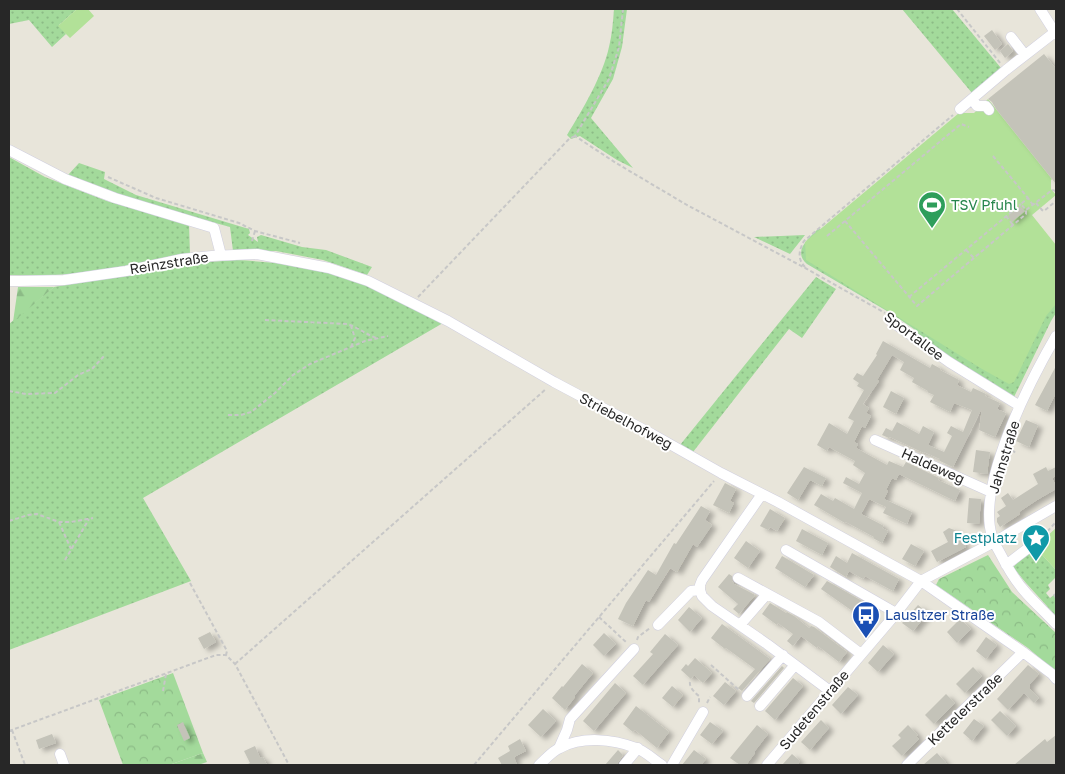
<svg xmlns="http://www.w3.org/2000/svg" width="1065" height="774" font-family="'Golos Text',sans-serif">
	<defs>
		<pattern id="grass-dots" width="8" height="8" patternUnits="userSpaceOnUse" patternTransform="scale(1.25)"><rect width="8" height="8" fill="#a3da9b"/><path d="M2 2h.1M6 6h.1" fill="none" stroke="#8cbb86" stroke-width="1.8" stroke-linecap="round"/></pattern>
		<pattern id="forest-firs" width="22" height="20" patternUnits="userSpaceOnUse" patternTransform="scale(1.25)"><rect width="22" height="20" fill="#a3da9b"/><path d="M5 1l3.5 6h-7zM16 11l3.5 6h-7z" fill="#8cbb86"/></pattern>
		<pattern id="park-crowns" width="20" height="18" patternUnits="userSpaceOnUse" patternTransform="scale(1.25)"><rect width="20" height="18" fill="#a3da9b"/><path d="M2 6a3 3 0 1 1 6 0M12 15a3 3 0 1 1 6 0" fill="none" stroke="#8cbb86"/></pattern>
		<filter id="shadow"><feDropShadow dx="5" dy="3" stdDeviation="2.5" flood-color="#0004"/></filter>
	</defs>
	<rect width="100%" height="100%" fill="#e8e5da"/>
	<path fill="url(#grass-dots)" d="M 9,9 L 77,9 L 59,25 L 66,34 L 52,47 L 29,20 L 9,24 Z
		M 614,9 L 627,9 L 622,47 L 613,79 L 591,118 L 633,168 L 617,160 L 580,136 L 571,139 L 567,135 C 582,111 603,75 609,47 C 612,35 613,22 614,9 Z
		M 902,9 L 952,9 L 1001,68 L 972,93 Z
		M 9,157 L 45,177 L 107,201 L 189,224 L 190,254 C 151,261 111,270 71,274 C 50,276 29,275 9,275 Z
		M 79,163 L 105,172 L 104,179 L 136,195 L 249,229 L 250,233 L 248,235 L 258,242 L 257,237 L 261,235 L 302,247 L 326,250 L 372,267 L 367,275 L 323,260 L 276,251 L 233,251 L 230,227 L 117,196 L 68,175 Z
		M 819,228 L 827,237 L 1056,292 L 1056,313 L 1051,321 L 1014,397 L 920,339 L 914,329 L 892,314 L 807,264 C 792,251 809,238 819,228 Z
		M 805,235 L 790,254 L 754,237 Z
		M 237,260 C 268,262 298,264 328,272 C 369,282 406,305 443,323 L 143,498 L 191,581 L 9,650 L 9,324 L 54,287 L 193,263 Z
		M 816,277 L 836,289 L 802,338 L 789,329 L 693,452 L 680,445 Z
		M 1035,547 L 1056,570 L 1056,577 L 1048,585 L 1050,589 L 1046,593 L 1050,598 L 1055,594 L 1056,595 L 1056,616 L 1026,583 L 1013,567 Z"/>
	<path fill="url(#forest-firs)" d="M 18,287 L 54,287 L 13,322 Z
		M 203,753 L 207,762 L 198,765 L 169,765 Z"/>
	<path fill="url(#park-crowns)" d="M 988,555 L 1012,592 L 1056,633 L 1056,672 L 1028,648 L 936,585 L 939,579 Z
		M 173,673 L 203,753 L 169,765 L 123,765 L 99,700 Z"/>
	<path fill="#b2e198" d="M 77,9 L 88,9 L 94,16 L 70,38 L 58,26 Z
		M 988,99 L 1052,179 L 1051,180 L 1051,189 L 1056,195 L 1032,215 L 1056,245 L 1056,304 L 1046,316 L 1014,382 L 1009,384 L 982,369 L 806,260 L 805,242 L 959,113 L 974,113 Z
		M 1056,528 L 1056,570 L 1035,547 Z"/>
	<path fill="#c4c3b9" filter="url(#shadow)" d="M 992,30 L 1002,44 L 995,50 L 984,36 Z
		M 1008,44 L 1013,51 L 1005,58 L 1000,51 Z
		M 1044,54 L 1056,69 L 1056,184 L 996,109 L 992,102 L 988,99 Z
		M 1020,206 L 1025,211 L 1012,222 L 1008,216 Z
		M 883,341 L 930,368 L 932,364 L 941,369 L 940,370 L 959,380 L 957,385 L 971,392 L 973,388 L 986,394 L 985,396 L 1000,403 L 997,409 L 1006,413 L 995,437 L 979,430 L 982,408 L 953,467 L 940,461 L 940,459 L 924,452 L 924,453 L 890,437 L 889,438 L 882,435 L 886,428 L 892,431 L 897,422 L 919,434 L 923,426 L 934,432 L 928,445 L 944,452 L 952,436 L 947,433 L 951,426 L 963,432 L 972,410 L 954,403 L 950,412 L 930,402 L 934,395 L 927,392 L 928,391 L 912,382 L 914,378 L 900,370 L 904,362 L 892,355 L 877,380 L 879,381 L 863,404 L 869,408 L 866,413 L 871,416 L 865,428 L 862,426 L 854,442 L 858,444 L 856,448 L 887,465 L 889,461 L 903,467 L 906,462 L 939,478 L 938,480 L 960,490 L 955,501 L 899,474 L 896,480 L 892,478 L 886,490 L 888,491 L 884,499 L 912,512 L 907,524 L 883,513 L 886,507 L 869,499 L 861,514 L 884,526 L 882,528 L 888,531 L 882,543 L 873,538 L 874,537 L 846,522 L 845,523 L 814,505 L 821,494 L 833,501 L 835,498 L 854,509 L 862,493 L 843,483 L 846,477 L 859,484 L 865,473 L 853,465 L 855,461 L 829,447 L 827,451 L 817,445 L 829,423 L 847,434 L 854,421 L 848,418 L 864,390 L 857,386 L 859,383 L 853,379 L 857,373 L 863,376 L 877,355 L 876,354 Z
		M 1056,366 L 1056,393 L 1047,411 L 1035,405 Z
		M 891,391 L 904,398 L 896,414 L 883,407 Z
		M 1026,420 L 1038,425 L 1029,447 L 1016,441 Z
		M 976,450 L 990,452 L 987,474 L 973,472 Z
		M 804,467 L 826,478 L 822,486 L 810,480 L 798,500 L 787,493 Z
		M 1046,467 L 1048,471 L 1056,467 L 1056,476 L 1052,478 L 1056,486 L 1056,489 L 1037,500 L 1019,512 L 1020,514 L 1000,527 L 997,522 L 997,518 L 1000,516 L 997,512 L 1006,506 L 1001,498 L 1008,493 L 1013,500 L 1038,484 L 1033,474 Z
		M 725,483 L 736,489 L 730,501 L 734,503 L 729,513 L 713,505 Z
		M 969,498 L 981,499 L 979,524 L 967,523 Z
		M 701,506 L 710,511 L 705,520 L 712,525 L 697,547 L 693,544 L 677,572 L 670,568 L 649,602 L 646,600 L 633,626 L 618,619 L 626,603 L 648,570 L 656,575 L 674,543 L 676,544 Z
		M 770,509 L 785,518 L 777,531 L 770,527 L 768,530 L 760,526 Z
		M 949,528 L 957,531 L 966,547 L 937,562 L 931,551 L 948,542 L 943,532 Z
		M 802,529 L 828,543 L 822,555 L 796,541 Z
		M 746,541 L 760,551 L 748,568 L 734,558 Z
		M 911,544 L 924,551 L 915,566 L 902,559 Z
		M 852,553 L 899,579 L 893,591 L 865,576 L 863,579 L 849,571 L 846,577 L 830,567 L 836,556 L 847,563 Z
		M 782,556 L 814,575 L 805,587 L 775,568 Z
		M 729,574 L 732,576 L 732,581 L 734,584 L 755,595 L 739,614 L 733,609 L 738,604 L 718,587 Z
		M 827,581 L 869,605 L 861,617 L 821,589 Z
		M 770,603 L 786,613 L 787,612 L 794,616 L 809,628 L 811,626 L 814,627 L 847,652 L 839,662 L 818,646 L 817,648 L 801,636 L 793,646 L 787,641 L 793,634 L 778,623 L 777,625 L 762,614 Z
		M 918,605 L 928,613 L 913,631 L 902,623 Z
		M 689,607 L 702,618 L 690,632 L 678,620 Z
		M 960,619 L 971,629 L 957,643 L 947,632 Z
		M 722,624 L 770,659 L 742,691 L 738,688 L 755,669 L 726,648 L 725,649 L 711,638 Z
		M 210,632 L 216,642 L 204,649 L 198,638 Z
		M 604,633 L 616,644 L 604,656 L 593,645 Z
		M 665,634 L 678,645 L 643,685 L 633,676 L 653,654 L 650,652 Z
		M 986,637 L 997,645 L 986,659 L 976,651 Z
		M 883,645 L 894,654 L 878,672 L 868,663 Z
		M 695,658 L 712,673 L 703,683 L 694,675 L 691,679 L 681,670 L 686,664 L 688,666 Z
		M 582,664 L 593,673 L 574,696 L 575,697 L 565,710 L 552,698 L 562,686 L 563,687 Z
		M 1028,665 L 1039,674 L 1029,685 L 1030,686 L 1029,688 L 1039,698 L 1034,703 L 1024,693 L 1008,710 L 997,699 Z
		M 782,666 L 784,668 L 754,703 L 751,701 Z
		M 973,667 L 982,676 L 965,693 L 956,684 Z
		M 793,678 L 803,686 L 775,720 L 765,711 Z
		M 725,682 L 736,691 L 724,705 L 713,696 Z
		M 615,683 L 626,693 L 594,731 L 583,721 Z
		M 672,686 L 683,695 L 673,707 L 662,698 Z
		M 848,687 L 858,695 L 841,714 L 832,705 Z
		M 946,694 L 955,703 L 934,724 L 925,715 Z
		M 636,706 L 669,732 L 657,748 L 635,730 L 633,732 L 623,724 Z
		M 543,709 L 556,721 L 541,737 L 528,725 Z
		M 1000,711 L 1016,726 L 1007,736 L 991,720 Z
		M 974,719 L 984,726 L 972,741 L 963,733 Z
		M 821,720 L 829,728 L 810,750 L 801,742 Z
		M 183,722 L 190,738 L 184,741 L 177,725 Z
		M 710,722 L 723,731 L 712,744 L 700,735 Z
		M 757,725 L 768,734 L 754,752 L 755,753 L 746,765 L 740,765 L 730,758 Z
		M 908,725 L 918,735 L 916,736 L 919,739 L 902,756 L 892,746 L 901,738 L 898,735 Z
		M 52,734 L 56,743 L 39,749 L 36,740 Z
		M 1056,735 L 1056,765 L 1014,765 L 1045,739 L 1047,742 Z
		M 520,739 L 526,751 L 514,757 L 517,765 L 502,765 L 498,758 L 510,751 L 508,746 Z
		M 255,746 L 260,758 L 263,757 L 267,765 L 246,765 L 250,763 L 244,751 Z
		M 618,750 L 623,755 L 616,765 L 605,765 Z
		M 694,750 L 706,759 L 701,765 L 682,765 Z
		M 937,753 L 948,765 L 923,765 Z
		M 792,754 L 800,761 L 797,765 L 782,765 Z"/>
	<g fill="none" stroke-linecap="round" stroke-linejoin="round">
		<g stroke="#d0cfdf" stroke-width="11">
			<path id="minor" d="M 1040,9 L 1056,34
				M 1011,37 L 1025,55
				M 972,99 L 977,106 L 986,106 L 989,110
				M 960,109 L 1006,70 L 1055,32
				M 9,150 L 65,179 L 115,198 L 214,228 L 221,255
				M 9,281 L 19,281 L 64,280 L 126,271 L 182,259 L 212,256 L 257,254 L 329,268 L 368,281 L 448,321 L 554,382 L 652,434 L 721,473 L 778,502 L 921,581 L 1023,652 L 1052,674 L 1056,679
				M 891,321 L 949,362 L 1020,406
				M 1056,336 C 1030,381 976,485 992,536 C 993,542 997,547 1000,553 C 1007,567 1016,582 1027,594 C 1036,604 1047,614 1056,624
				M 875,440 L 991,492
				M 762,494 L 702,580 L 700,585 L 700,590 L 702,596 L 712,606 L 767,644 L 830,691
				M 786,550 L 896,613
				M 1006,565 L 1031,546
				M 738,578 L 819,622 L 861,654
				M 658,625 L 691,591 L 700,590
				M 740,625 L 767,594
				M 747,696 L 783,655
				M 760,706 L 795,665
				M 559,748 L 567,730 L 570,719 L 634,649
				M 60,754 L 64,765
				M 539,765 C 545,760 552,751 560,748 C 582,736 613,739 636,748 C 645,751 654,760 662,765
				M 624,765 L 638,748
				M 672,765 L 703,712
				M 767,765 L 894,616 L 921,581 L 994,542 L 1056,506
				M 907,765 L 1023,652"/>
		</g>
		<path stroke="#c7c7c7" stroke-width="2" stroke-dasharray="4 2.5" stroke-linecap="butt" d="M 623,9 L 619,47 L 609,79 L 575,136 L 616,163 L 687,205 L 807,269 L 885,313
			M 957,9 L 1001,64
			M 993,156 L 1028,198
			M 108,177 L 156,198 L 239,223 L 255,231 L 300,243
			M 1036,203 L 1042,210 L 1044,211 L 1056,201
			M 1033,205 L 1028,198 L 1021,204 L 1026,210 L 1052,190 L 1056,191
			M 1006,216 L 1013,225
			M 845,221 L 917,306 L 1026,214 L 1026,210
			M 827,236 L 961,124 L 969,127
			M 252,241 L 255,231
			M 966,250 L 974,258
			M 805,267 C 797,259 799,250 804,241 L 953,115
			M 418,297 L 569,139 L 575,136
			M 909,297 L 1021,204
			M 265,320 L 348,324 C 358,328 366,334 376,338
			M 351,347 L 355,338 L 351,326
			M 9,391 L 26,394 L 55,393 L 78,375 L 92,369 L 105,355
			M 228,415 L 241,415 L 251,412 L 275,393 L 293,375 L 310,364 L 365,341 L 388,336
			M 1012,450 L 1017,454
			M 9,521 L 28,515 L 37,514 L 59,522 L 71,522 L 93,518
			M 59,522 L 71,549
			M 1043,536 L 1056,522
			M 65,560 L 89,519
			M 190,583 L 227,651 L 226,655
			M 1054,594 L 1056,598
			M 599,617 L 627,643
			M 637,640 L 638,637 L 650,628
			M 235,664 L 546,389
			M 711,665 L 739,690
			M 690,682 C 689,687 695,693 699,696 L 699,703
			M 163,691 L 166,674
			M 707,703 L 710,697
			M 12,730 L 25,765
			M 9,731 L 216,655 L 226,655 L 235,664 L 289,765
			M 474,765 L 714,481"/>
		<use href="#minor" stroke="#fff" stroke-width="10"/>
	</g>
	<defs>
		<g id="stadium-pin" transform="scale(1.4375)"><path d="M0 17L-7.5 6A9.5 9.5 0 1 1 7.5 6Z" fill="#2e9e5b" stroke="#fff"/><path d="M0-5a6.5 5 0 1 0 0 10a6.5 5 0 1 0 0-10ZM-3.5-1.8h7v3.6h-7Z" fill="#fff"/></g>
		<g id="sight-pin" transform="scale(1.4375)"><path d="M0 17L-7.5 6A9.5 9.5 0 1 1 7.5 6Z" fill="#0f9aa8" stroke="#fff"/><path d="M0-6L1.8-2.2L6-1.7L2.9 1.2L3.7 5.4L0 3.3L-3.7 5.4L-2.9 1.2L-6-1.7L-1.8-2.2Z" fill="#fff"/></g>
		<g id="bus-pin" transform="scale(1.4375)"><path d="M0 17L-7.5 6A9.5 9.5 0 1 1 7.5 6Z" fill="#1a4fb4" stroke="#fff"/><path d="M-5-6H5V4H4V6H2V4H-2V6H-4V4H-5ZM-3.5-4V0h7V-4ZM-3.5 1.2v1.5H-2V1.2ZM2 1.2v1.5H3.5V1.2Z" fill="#fff"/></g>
	</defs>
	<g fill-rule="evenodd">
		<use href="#stadium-pin" x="932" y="205"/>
		<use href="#sight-pin" x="1036" y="538"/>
		<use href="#bus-pin" x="866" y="615"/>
	</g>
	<g text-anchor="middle" stroke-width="4" stroke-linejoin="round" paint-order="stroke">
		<g font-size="14" fill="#27864d" stroke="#fff" text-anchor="start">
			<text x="951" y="210">TSV Pfuhl</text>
		</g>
		<g font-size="14" fill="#272727" stroke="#fff">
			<text transform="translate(169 263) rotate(-9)" y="5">Reinzstraße</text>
			<text transform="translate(914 336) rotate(37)" y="5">Sportallee</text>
			<text transform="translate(626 421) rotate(28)" y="5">Striebelhofweg</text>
			<text transform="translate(1004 457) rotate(-73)" y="5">Jahnstraße</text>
			<text transform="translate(933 466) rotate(24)" y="5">Haldeweg</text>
			<text transform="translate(965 709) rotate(-44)" y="5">Kettelerstraße</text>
			<text transform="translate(814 710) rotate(-50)" y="5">Sudetenstraße</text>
		</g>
		<g font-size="14" fill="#0d838f" stroke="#fff" text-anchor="end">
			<text x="1017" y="543">Festplatz</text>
		</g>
		<g font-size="14" fill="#164399" stroke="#fff" text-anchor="start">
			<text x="885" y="620">Lausitzer Straße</text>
		</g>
	</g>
	<rect width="1065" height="774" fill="none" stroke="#272727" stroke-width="20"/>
</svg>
